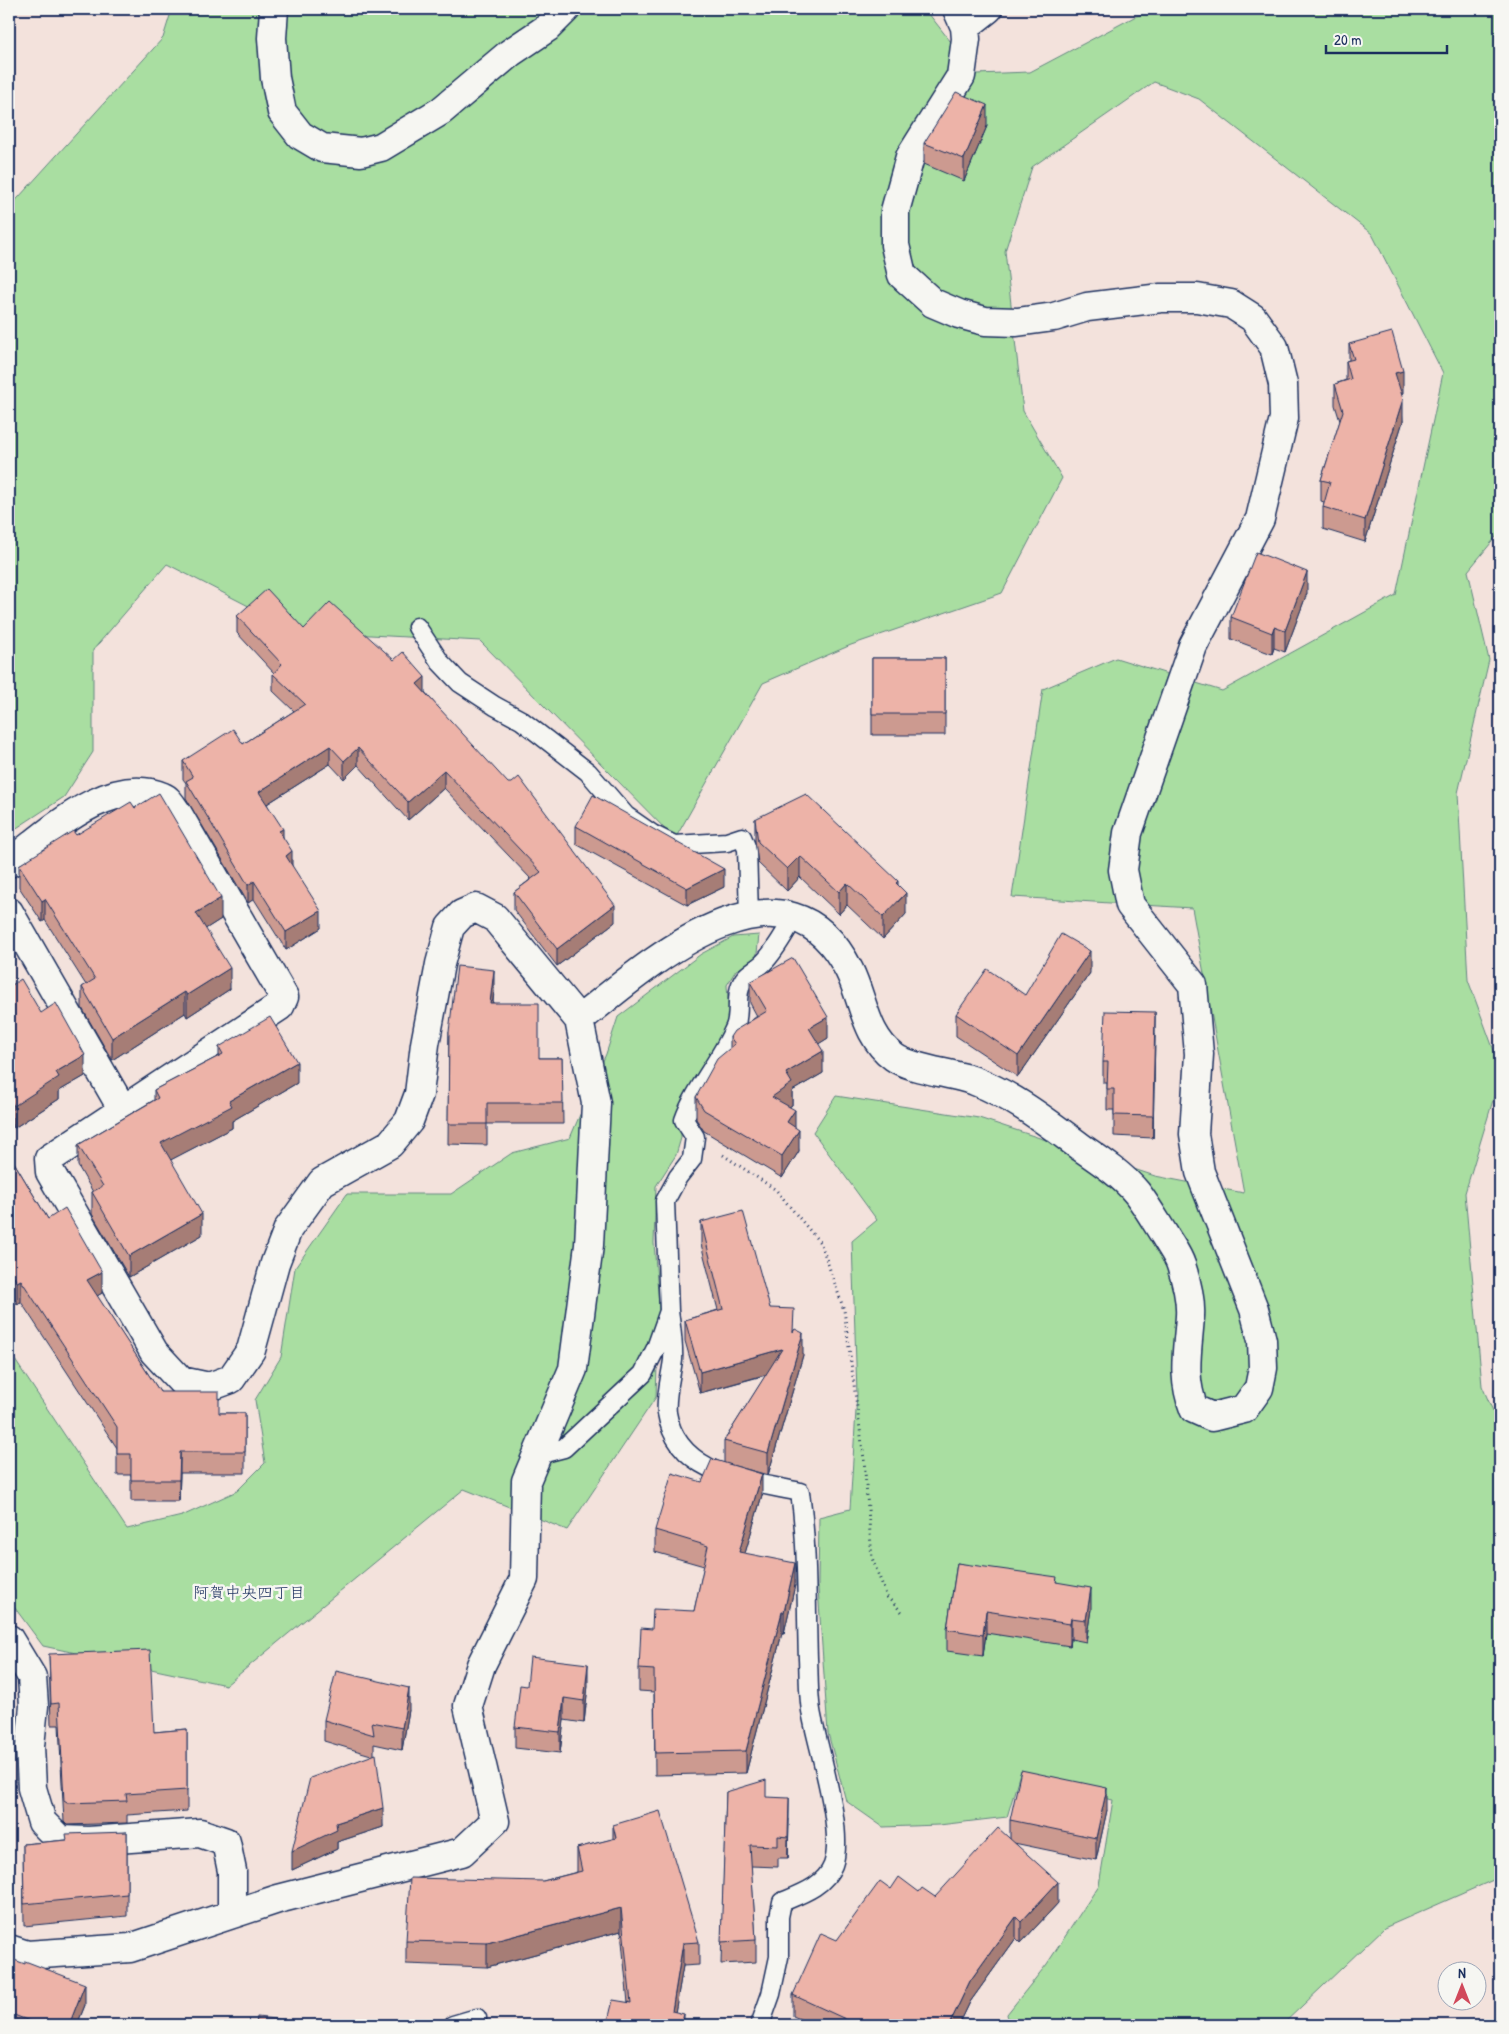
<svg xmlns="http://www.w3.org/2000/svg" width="1509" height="2034" font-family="'Patrick Hand','Klee One',sans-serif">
	<rect width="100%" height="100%" fill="#f3e2dc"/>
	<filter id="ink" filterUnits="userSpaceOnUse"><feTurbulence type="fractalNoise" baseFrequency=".02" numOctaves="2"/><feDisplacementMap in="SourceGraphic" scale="10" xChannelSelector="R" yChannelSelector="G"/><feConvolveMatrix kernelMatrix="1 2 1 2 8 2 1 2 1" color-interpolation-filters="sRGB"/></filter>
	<g filter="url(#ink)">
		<path fill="#a9dea1" stroke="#628680" d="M 172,9 L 925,9 L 976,74 L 1030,72 L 1136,16 L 1163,9 L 1500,9 L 1500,532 L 1468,571 L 1489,660 L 1458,793 L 1468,980 L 1500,1067 L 1500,1077 L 1465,1193 L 1482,1386 L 1500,1427 L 1500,1877 L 1384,1928 L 1282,2025 L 1009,2025 L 1007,2014 L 1047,1964 L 1099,1885 L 1113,1800 L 1054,1789 L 1020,1773 L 1007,1817 L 939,1825 L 883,1827 L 846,1801 L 828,1733 L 818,1588 L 819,1517 L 850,1509 L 857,1394 L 852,1241 L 877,1220 L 813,1132 L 836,1096 L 979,1118 L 1155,1176 L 1244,1193 L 1192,908 L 1012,897 L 1043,689 L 1116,658 L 1222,691 L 1396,595 L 1443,373 L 1372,234 L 1199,99 L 1154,82 L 1032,167 L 1005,251 L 1023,411 L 1062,478 L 1002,593 L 851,645 L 763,683 L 675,839 L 480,641 L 297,631 L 167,564 L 93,650 L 93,752 L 64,797 L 9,833 L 9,208 L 163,38 Z
			M 759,935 L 756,962 L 736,970 L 727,985 L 729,1016 L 708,1063 L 682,1099 L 681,1138 L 676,1155 L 656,1186 L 654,1243 L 659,1305 L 656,1397 L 567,1530 L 464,1489 L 226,1685 L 43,1646 L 9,1600 L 9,1351 L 127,1529 L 182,1516 L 237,1491 L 265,1463 L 255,1400 L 281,1357 L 295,1268 L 347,1194 L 451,1194 L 512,1153 L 570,1138 L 606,1054 L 618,1017 L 701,954 L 733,937 Z"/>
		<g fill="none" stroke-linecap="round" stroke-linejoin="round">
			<g stroke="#1b2f5e" stroke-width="21">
				<path id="lane" d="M 417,627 L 440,662 L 460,683 L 495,706 L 521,720 L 588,772 L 626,816 L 652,834 L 674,845 L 727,842 L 742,837 L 747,849 L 749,915
					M 669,1311 C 671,1327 674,1344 673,1360 C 671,1376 665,1397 667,1413 C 677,1476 750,1481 800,1492 C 808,1548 806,1603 808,1659 C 809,1677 808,1698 812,1716 C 819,1752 845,1832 833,1865 C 825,1886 801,1894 782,1902 L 779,1917 L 779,1957 L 771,1994 L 760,2025
					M 537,1455 L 564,1448 L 643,1374 L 656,1348 L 669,1311 L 665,1201 L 678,1177 L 692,1159 L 695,1137 L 684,1120 C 696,1087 721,1060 735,1027 C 741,1012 734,993 744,979 C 749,972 759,968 764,962 C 776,950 785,932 794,918
					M 453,2025 L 477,2018"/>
			</g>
			<g stroke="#1b2f5e" stroke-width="31">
				<path id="street" d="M 274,9 L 272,38 L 275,78 L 282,112 L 300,135 L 322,148 L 361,152 L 381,147 L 441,111 L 510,53 L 547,28 L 566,9
					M 965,27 L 988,9
					M 9,863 C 49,833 109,774 163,797 C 169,799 174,809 178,814 L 284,997 L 280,1006 L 49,1159 L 50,1172 L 154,1352 L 181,1381 L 209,1387 L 231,1379 L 251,1350 L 275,1263 L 288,1229 L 322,1182 L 390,1144 L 409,1121 L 419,1094 L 425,1044 L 440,964 L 450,927 L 462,914 L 476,908 L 495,918 L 579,1020
					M 9,912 L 123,1110
					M 9,1639 L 32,1677 L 34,1706 L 30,1746 L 32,1788 L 42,1822 L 60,1840 L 89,1841 L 200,1833 L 226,1842 L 232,1871 L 232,1914
					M 9,1949 L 27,1955 L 130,1948 L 278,1899 L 462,1852 L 495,1821 L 468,1706 L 481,1665 L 524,1579 L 526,1481 L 573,1369 L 589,1245 L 596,1103 L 579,1020 C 647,965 785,842 849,970 C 864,1000 865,1036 894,1057 C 910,1069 953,1073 975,1081 C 1014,1096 1048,1123 1082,1148 C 1101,1161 1122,1175 1137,1193 C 1147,1206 1156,1222 1165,1236 C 1170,1245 1178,1255 1181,1265 C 1186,1280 1191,1300 1190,1316 C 1188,1349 1181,1376 1194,1409 L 1212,1417 L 1244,1409 L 1259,1388 L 1263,1368 L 1262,1340 L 1254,1309 L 1200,1172 L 1194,1134 L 1199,1054 L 1193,985 L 1130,905 L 1123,870 L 1128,833 L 1193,646 L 1260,519 L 1284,418 L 1283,384 L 1274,347 L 1253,318 L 1231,304 L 1197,298 L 1161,298 L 1087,307 L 1054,317 L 1017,322 L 985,321 L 959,314 L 933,303 L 902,275 L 895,245 L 895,211 L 910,157 L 961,76 L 966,39 L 965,27 L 957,9"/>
			</g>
			<path stroke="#1b2f5e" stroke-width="3" stroke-dasharray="1 4" stroke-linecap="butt" d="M 723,1155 L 776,1190 L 821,1244 L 844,1310 L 864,1459 L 872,1558 L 887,1597 L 902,1612"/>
			<use href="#lane" stroke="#f6f6f2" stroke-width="18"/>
			<use href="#street" stroke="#f6f6f2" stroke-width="28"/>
		</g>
		<path fill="#cc9a90" stroke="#1b2f5e" d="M 987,126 L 964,181 L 924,164 L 924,143 Z
			M 1349,344 L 1403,393 L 1401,394 L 1403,421 L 1365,542 L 1323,529 L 1323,507 L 1324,502 L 1321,501 L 1321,480 L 1340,421 L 1335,405 L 1335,384 L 1346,380 L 1346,361 L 1349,360 Z
			M 1307,593 L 1285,652 L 1274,648 L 1272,654 L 1231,639 L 1231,617 Z
			M 237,616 L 304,629 L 425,692 L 615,922 L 557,966 L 514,910 L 514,892 L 531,879 L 444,788 L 408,820 L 358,765 L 344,779 L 330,764 L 267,804 L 283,837 L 292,866 L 321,928 L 286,950 L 254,899 L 248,903 L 186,798 L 186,783 L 183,779 L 183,761 L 243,744 L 294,711 L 273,691 L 273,674 L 274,673 L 237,633 Z
			M 872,658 L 945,658 L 945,735 L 872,735 Z
			M 135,808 L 221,919 L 205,929 L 230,989 L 187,1017 L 185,1013 L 112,1060 L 82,1008 L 82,987 L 86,985 L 45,920 L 42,922 L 19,887 L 19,865 L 76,835 Z
			M 755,819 L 898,885 L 906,914 L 883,939 L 847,905 L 839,914 L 800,877 L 787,891 L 758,863 L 755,841 Z
			M 576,826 L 724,887 L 687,905 L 576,844 Z
			M 1090,973 L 1018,1077 L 956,1036 L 956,1014 L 1025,995 Z
			M 750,982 L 828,1038 L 818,1044 L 823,1073 L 792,1091 L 792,1105 L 789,1107 L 795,1127 L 799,1151 L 782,1178 L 704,1131 L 696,1119 L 696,1097 L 730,1048 L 730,1037 L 757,1016 L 750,1003 Z
			M 9,987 L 41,1013 L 85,1076 L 59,1091 L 59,1099 L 14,1128 L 9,1119 Z
			M 494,991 L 493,1003 L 539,1058 L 562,1058 L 563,1124 L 487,1124 L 487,1145 L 448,1144 L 449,1032 Z
			M 1155,1034 L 1153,1138 L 1114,1136 L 1114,1110 L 1107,1110 L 1107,1083 L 1103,1083 L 1103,1062 Z
			M 219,1047 L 297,1083 L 232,1121 L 232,1128 L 170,1160 L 202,1235 L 129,1277 L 92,1214 L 92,1192 L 93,1192 L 78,1166 L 78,1145 L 154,1100 L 154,1090 L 219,1056 Z
			M 9,1154 L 48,1219 L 102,1293 L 97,1296 L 160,1392 L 219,1413 L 245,1413 L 245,1473 L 180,1473 L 179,1501 L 131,1501 L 131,1475 L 117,1475 L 117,1448 L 21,1302 L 17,1304 L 9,1290 Z
			M 701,1222 L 770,1308 L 794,1331 L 803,1355 L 768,1475 L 724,1463 L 724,1441 L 766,1375 L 700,1393 L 685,1341 L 685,1320 L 718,1310 L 701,1244 Z
			M 702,1482 L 762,1495 L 745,1553 L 795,1585 L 784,1633 L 782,1633 L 746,1773 L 655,1775 L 654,1692 L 639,1691 L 639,1669 L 652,1629 L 694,1611 L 704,1566 L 655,1552 L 655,1530 Z
			M 957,1563 L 1057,1582 L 1091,1609 L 1086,1642 L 1071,1639 L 1070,1646 L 986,1633 L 983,1656 L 947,1651 L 947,1629 Z
			M 49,1654 L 154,1732 L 187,1729 L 187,1811 L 127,1815 L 127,1823 L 67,1825 L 64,1822 L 59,1725 L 51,1725 Z
			M 588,1685 L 584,1723 L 564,1720 L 560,1753 L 515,1748 L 515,1727 L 527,1686 Z
			M 409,1710 L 402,1750 L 374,1744 L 374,1754 L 383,1827 L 337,1842 L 337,1849 L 292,1870 L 371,1755 L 324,1741 L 324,1720 Z
			M 726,1792 L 766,1797 L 789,1819 L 788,1858 L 778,1858 L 778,1867 L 751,1866 L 756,1940 L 756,1962 L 721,1964 Z
			M 1107,1810 L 1096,1860 L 1014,1843 L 1058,1903 L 1021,1943 L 1016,1938 L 970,2002 L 959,2025 L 814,2025 L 793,2016 L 793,1995 L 837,1940 L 891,1889 L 919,1892 L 935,1897 L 1010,1839 L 1010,1820 Z
			M 613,1825 L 699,1942 L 699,1965 L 683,1966 L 675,2012 L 684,2025 L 628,2003 L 621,1931 L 487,1967 L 406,1964 L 406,1941 L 543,1881 L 577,1872 L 577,1848 L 613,1839 Z
			M 127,1832 L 127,1916 L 24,1926 L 23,1844 L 66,1840 Z
			M 9,1958 L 85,2005 L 77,2025 L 9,2025 Z"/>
		<path fill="#a67d76" stroke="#1b2f5e" d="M 987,105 L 987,126 L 964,181 L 964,159 Z
			M 1403,371 L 1403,393 L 1395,395 L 1395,373 Z
			M 1403,399 L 1403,421 L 1365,542 L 1365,520 Z
			M 1307,572 L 1307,593 L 1285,652 L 1285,631 Z
			M 1274,627 L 1274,648 L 1272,654 L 1272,633 Z
			M 425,677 L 425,694 L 417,684 Z
			M 330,746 L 330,764 L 259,809 L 259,792 Z
			M 358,748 L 358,765 L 344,779 L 344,761 Z
			M 444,770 L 444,788 L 408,820 L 408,802 Z
			M 283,829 L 283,847 L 279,831 Z
			M 292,851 L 292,869 L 286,856 Z
			M 800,856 L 800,877 L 787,891 L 787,869 Z
			M 724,869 L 724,887 L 687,905 L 687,888 Z
			M 254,881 L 254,899 L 248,903 L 248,885 Z
			M 898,881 L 898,902 L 906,893 L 906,914 L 883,939 L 883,917 L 896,883 Z
			M 847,883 L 847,905 L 839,914 L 839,892 Z
			M 221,898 L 221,919 L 196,935 L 196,913 Z
			M 45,899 L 45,920 L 42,922 L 42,901 Z
			M 615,905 L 615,922 L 557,966 L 557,949 Z
			M 321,911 L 321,928 L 286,950 L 286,932 Z
			M 1090,951 L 1090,973 L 1018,1077 L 1018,1056 Z
			M 230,968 L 230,989 L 187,1017 L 187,995 Z
			M 494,970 L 494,991 L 490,1023 L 490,1003 Z
			M 185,992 L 185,1013 L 112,1060 L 112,1038 Z
			M 1155,1012 L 1155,1034 L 1153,1138 L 1153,1116 Z
			M 828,1017 L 828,1038 L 809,1050 L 809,1028 Z
			M 823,1051 L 823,1073 L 792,1091 L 792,1105 L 772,1118 L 772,1097 L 786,1073 Z
			M 85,1055 L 85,1076 L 59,1091 L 59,1099 L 14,1128 L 14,1106 L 56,1072 Z
			M 297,1062 L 297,1083 L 232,1121 L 232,1128 L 161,1165 L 161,1143 L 229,1101 Z
			M 795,1110 L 795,1132 L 787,1122 Z
			M 799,1130 L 799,1151 L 782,1178 L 782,1156 Z
			M 202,1214 L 202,1235 L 129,1277 L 129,1256 Z
			M 102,1272 L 102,1293 L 87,1302 L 87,1280 Z
			M 21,1280 L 21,1302 L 17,1304 L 17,1282 Z
			M 803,1333 L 803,1355 L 768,1475 L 768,1453 Z
			M 782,1349 L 782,1370 L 700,1393 L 700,1372 Z
			M 180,1452 L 180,1473 L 179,1501 L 179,1480 Z
			M 762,1474 L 762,1495 L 739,1574 L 739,1552 Z
			M 795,1563 L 795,1585 L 784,1633 L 784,1612 Z
			M 1091,1588 L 1091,1609 L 1086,1642 L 1086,1620 Z
			M 986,1611 L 986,1633 L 983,1656 L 983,1635 Z
			M 782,1612 L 782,1633 L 746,1773 L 746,1751 Z
			M 1071,1618 L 1071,1639 L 1070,1646 L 1070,1624 Z
			M 588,1664 L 588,1685 L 584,1723 L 584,1701 Z
			M 409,1688 L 409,1710 L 402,1750 L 402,1728 Z
			M 564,1698 L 564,1720 L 560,1753 L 560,1732 Z
			M 1107,1788 L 1107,1810 L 1096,1860 L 1096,1838 Z
			M 789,1798 L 789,1819 L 788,1858 L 788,1837 Z
			M 383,1808 L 383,1827 L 337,1842 L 337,1849 L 292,1870 L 292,1851 L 336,1823 Z
			M 1058,1882 L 1058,1903 L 1021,1943 L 1021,1922 Z
			M 621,1908 L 621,1931 L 487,1967 L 487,1943 Z
			M 1016,1917 L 1016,1938 L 970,2002 L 959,2025 L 949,2025 L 970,1981 Z
			M 683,1943 L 683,1966 L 673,2025 L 672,2011 Z
			M 85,1984 L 85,2005 L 77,2025 L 69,2025 Z
			M 684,2014 L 684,2025 L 681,2025 Z"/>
		<path fill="#edb3a8" stroke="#1b2f5e" d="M 956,92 L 987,105 L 964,159 L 924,143 Z
			M 1392,332 L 1403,371 L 1395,373 L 1403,399 L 1365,520 L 1323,507 L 1330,482 L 1321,480 L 1343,411 L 1335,384 L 1351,379 L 1346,361 L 1354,359 L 1349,344 Z
			M 1256,552 L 1307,572 L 1285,631 L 1274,627 L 1272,633 L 1231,617 Z
			M 267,589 L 304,629 L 330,602 L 394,660 L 403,652 L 425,677 L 417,684 L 508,783 L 512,783 L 519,777 L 615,905 L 557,949 L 514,892 L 541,872 L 444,770 L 408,802 L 358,748 L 344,761 L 330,746 L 259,792 L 283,829 L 279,831 L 292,851 L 286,856 L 321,911 L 286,932 L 254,881 L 248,885 L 186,781 L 193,777 L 183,761 L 233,729 L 243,744 L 305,704 L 273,674 L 282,664 L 237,616 Z
			M 872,658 L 945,658 L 945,714 L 872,714 Z
			M 159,793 L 221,898 L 196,913 L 230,968 L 187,995 L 185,992 L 112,1038 L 82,987 L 95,979 L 45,899 L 42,901 L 19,865 L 73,831 L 76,835 L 131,802 L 135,808 Z
			M 806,794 L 898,881 L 896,883 L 906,893 L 883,917 L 847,883 L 839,892 L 800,856 L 787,869 L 758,842 L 755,819 Z
			M 593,795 L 724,869 L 687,888 L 576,826 Z
			M 1061,934 L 1090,951 L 1018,1056 L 956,1014 L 987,969 L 1025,995 Z
			M 793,958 L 828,1017 L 809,1028 L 823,1051 L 786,1073 L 792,1083 L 772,1097 L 795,1110 L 787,1122 L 799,1130 L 782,1156 L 704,1110 L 696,1097 L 717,1059 L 735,1044 L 730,1037 L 734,1031 L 767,1011 L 750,982 Z
			M 457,966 L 494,970 L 490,1003 L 539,1003 L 539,1058 L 562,1058 L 563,1103 L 487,1103 L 487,1124 L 448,1124 L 449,1032 Z
			M 21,979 L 41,1013 L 56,1003 L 85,1055 L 56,1072 L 59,1077 L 14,1106 L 9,1098 L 9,1072 L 11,1071 L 9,1068 L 9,1056 L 14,1053 L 9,1044 L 9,987 Z
			M 1105,1011 L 1155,1012 L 1153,1116 L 1114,1115 L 1114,1089 L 1107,1089 L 1108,1062 L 1103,1062 Z
			M 270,1017 L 297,1062 L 229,1101 L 232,1106 L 161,1143 L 202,1214 L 129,1256 L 92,1192 L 103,1186 L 78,1145 L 158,1098 L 154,1090 L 223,1054 L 219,1047 Z
			M 9,1154 L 48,1219 L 65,1208 L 102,1272 L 87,1280 L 160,1392 L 219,1392 L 219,1413 L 245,1413 L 245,1452 L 180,1452 L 179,1480 L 131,1480 L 131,1454 L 117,1454 L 117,1427 L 21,1280 L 17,1282 L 9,1269 Z
			M 743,1211 L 770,1308 L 794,1309 L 793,1332 L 795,1329 L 803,1333 L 768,1453 L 724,1441 L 782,1349 L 700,1372 L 685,1320 L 723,1309 L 701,1222 Z
			M 712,1459 L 762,1474 L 739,1552 L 795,1563 L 784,1612 L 782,1612 L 746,1751 L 655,1753 L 654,1670 L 639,1669 L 641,1628 L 652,1629 L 653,1609 L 694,1611 L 708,1546 L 655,1530 L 672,1473 L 702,1482 Z
			M 957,1563 L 1057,1577 L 1056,1582 L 1091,1588 L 1086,1620 L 1071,1618 L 1070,1624 L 986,1611 L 983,1635 L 947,1629 Z
			M 150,1650 L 154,1732 L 187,1729 L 187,1790 L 126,1794 L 127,1801 L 67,1803 L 64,1801 L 59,1703 L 51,1704 L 49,1654 Z
			M 530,1657 L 588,1664 L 584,1701 L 564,1698 L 560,1732 L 515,1727 L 520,1685 L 527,1686 Z
			M 336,1671 L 409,1688 L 402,1728 L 372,1722 L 374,1735 L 324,1720 Z
			M 376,1754 L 383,1808 L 336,1823 L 337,1830 L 292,1851 L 310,1778 Z
			M 1021,1770 L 1107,1788 L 1096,1838 L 1010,1820 Z
			M 766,1780 L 766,1797 L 789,1798 L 788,1837 L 778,1836 L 778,1846 L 750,1845 L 756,1940 L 721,1942 L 726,1792 Z
			M 660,1811 L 699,1942 L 683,1943 L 672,2011 L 684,2014 L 681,2025 L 607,2025 L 613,2000 L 631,2003 L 621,1908 L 487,1943 L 406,1941 L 410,1878 L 543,1881 L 582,1871 L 577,1848 L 616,1838 L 613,1825 Z
			M 998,1828 L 1058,1882 L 1021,1922 L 1016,1917 L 970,1981 L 949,2025 L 853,2025 L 854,2023 L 793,1995 L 821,1933 L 837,1940 L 880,1881 L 891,1889 L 899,1877 L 919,1892 L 922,1888 L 935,1897 Z
			M 127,1832 L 127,1894 L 24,1904 L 23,1844 L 67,1840 L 66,1834 Z
			M 9,1958 L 25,1964 L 25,1961 L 85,1984 L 69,2025 L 30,2025 L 32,2022 L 9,2013 Z
			M 257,2017 L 327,2025 L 256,2025 Z
			M 466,2018 L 484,2025 L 463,2025 Z"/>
	</g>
	<g text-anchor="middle" stroke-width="5" stroke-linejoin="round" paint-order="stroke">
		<g font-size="16" fill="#1b2f5e" stroke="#f6f6f2">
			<text x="249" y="1598">阿賀中央四丁目</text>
		</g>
	</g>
	<rect width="1509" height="2034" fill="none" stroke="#f6f6f2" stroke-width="30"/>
	<rect x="15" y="15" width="1479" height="2004" fill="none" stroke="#1b2f5e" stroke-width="2" filter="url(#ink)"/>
	<g transform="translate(1462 1986)"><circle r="24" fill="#f6f6f2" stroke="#9ea6b7"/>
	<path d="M0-4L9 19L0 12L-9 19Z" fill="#d1495b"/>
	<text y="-8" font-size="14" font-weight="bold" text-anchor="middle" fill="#1b2f5e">N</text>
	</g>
	<path d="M1326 45v8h121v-8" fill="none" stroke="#1b2f5e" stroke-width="2.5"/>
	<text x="1334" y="45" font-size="15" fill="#1b2f5e" stroke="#f6f6f2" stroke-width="4" paint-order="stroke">20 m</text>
</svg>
